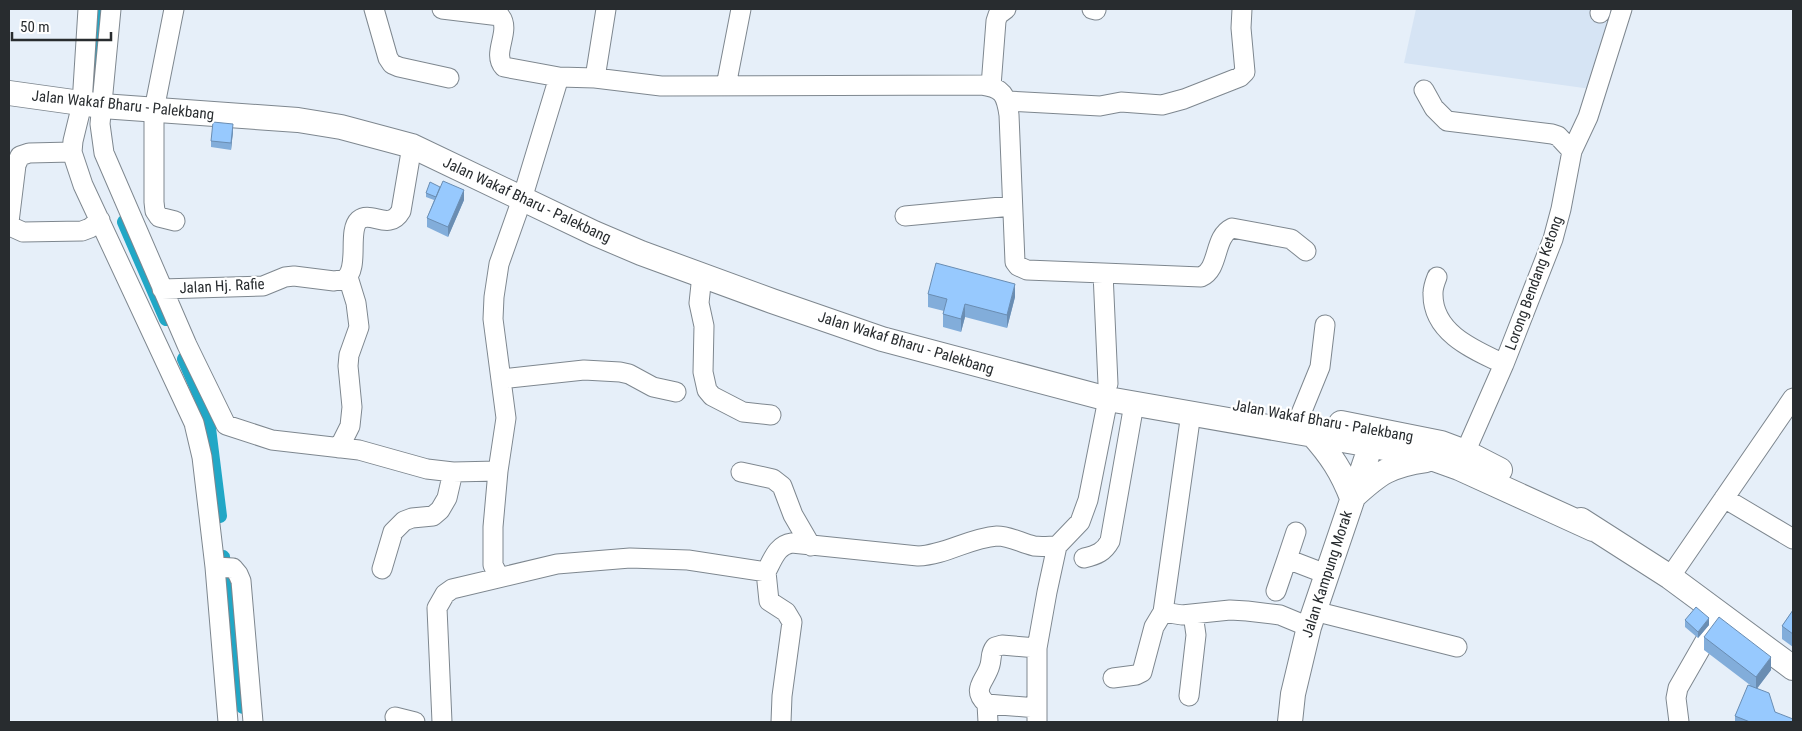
<svg xmlns="http://www.w3.org/2000/svg" width="1802" height="731" font-family="'Roboto Condensed',sans-serif">
	<rect width="100%" height="100%" fill="#e6eff9"/>
	<path fill="#d6e4f4" d="M 1416,9 L 1614,9 L 1591,89 L 1404,63 Z"/>
	<g fill="none" stroke-linecap="round" stroke-linejoin="round">
		<path stroke="#21a7c6" stroke-width="14" d="M 93,93 L 98,9
			M 124,222 L 166,319
			M 184,359 L 201,398 L 209,428 L 220,516
			M 223,557 L 243,707"/>
		<g stroke="#7e878f" stroke-width="21">
			<path id="minor" d="M 88,9 L 82,104 L 73,141 L 72,152 L 83,185 L 194,423 L 202,457 L 215,567 L 228,722
				M 111,9 L 100,124 L 104,153 L 187,345 L 226,425 L 272,440 L 359,450 L 427,469 L 453,472 L 498,471 L 493,527 L 493,565 L 499,577
				M 174,9 L 154,110 L 154,202 L 155,211 L 159,217 L 175,221
				M 374,9 L 388,58 L 392,64 L 399,67 L 449,78
				M 442,9 L 500,16 C 512,31 491,53 504,67 L 559,77
				M 1092,9 L 1096,10
				M 1600,13 L 1601,9
				M 595,78 L 606,9
				M 726,86 L 741,9
				M 991,86 L 996,21 L 998,15 L 1006,9
				M 1424,90 L 1434,108 L 1447,121 L 1552,134 L 1558,136 L 1572,151
				M 1007,101 L 1100,106 L 1121,102 L 1162,105 L 1184,99 L 1240,77 L 1245,72 L 1241,28 L 1242,9
				M 72,152 L 29,153 L 20,156 L 16,165 L 9,222 L 12,227 L 23,232 L 82,231 L 90,228 L 100,220
				M 905,216 L 1012,206
				M 1103,273 L 1201,277 C 1220,269 1213,237 1232,228 L 1291,239 L 1306,251
				M 702,275 L 699,303 L 704,326 L 703,372 L 707,390 L 712,396 L 743,412 L 771,415
				M 1437,277 C 1435,282 1433,288 1433,293 C 1432,333 1474,350 1504,364
				M 162,289 L 263,286 L 285,277 L 294,276 L 334,281 L 345,279 C 360,268 347,231 359,220 C 371,210 389,232 401,211 L 412,146
				M 501,379 L 584,370 L 620,372 L 629,374 L 653,387 L 676,392
				M 1191,413 L 1163,612 L 1182,615 L 1230,610 L 1247,611 L 1280,615 L 1309,627
				M 1300,416 L 1320,367 L 1325,325
				M 339,448 L 350,426 L 352,407 L 348,366 L 349,355 L 359,327 L 356,303 L 348,277
				M 1460,464 L 1504,364 L 1553,239 L 1561,209 L 1572,151 L 1588,117 L 1622,9
				M 498,471 L 506,418 L 493,319 L 494,297 L 499,264 L 522,199 L 559,77 L 595,78 L 661,86 L 982,85 C 1003,88 1006,95 1009,115 L 1015,262 L 1018,266 L 1027,270 L 1103,273 L 1108,384
				M 741,472 L 773,479 L 782,486 L 793,515 L 811,546
				M 1724,498 L 1793,539
				M 1084,558 C 1097,555 1104,552 1110,541 L 1134,404
				M 1287,559 L 1296,532
				M 215,567 L 233,568 L 238,574 L 241,581 L 253,722
				M 382,569 L 393,532 L 404,521 L 412,518 L 433,516 L 440,510 L 447,498 L 453,472
				M 766,572 L 769,601 L 786,612 L 792,622 L 782,696 L 781,722
				M 1670,577 L 1793,398
				M 1276,591 L 1287,559 L 1326,574
				M 1314,611 L 1457,647
				M 1113,678 L 1136,675 L 1142,672 L 1154,627 L 1163,612
				M 1189,696 L 1196,635 L 1193,614
				M 987,704 C 970,689 986,681 990,665 C 992,658 990,653 995,647 L 1002,645 L 1037,648
				M 395,717 L 415,722
				M 442,722 L 437,608 L 445,594 L 452,589 L 557,564 L 630,558 L 688,560 L 766,572 C 773,559 777,545 792,543 L 918,556 C 946,555 969,538 997,536 C 1010,536 1021,543 1034,546 C 1042,547 1050,546 1057,546
				M 988,722 L 987,704 L 1037,708
				M 1037,722 L 1037,648 L 1047,592 L 1057,546 L 1080,522 L 1088,500 L 1108,399
				M 1679,722 L 1676,698 L 1678,688 L 1717,620"/>
		</g>
		<g stroke="#7e878f" stroke-width="26">
			<path id="major" d="M 9,93 L 102,106 L 298,120 L 341,127 L 412,146 L 594,233 L 641,253 L 772,301 L 882,339 L 1108,399 L 1371,445 L 1434,459 L 1459,468 L 1593,529
				M 1341,423 L 1441,443 L 1465,452 L 1500,470
				M 1312,434 C 1331,455 1342,472 1352,498
				M 1353,497 C 1379,473 1390,465 1426,460
				M 1581,520 L 1670,577 L 1793,668
				M 1290,722 L 1293,694 L 1309,627 L 1376,430"/>
		</g>
		<use href="#minor" stroke="#fff" stroke-width="19"/>
		<use href="#major" stroke="#fff" stroke-width="24"/>
	</g>
	<path fill="#82adda" d="M 233,131 L 231,150 L 211,147 L 211,141 Z
		M 426,193 L 464,200 L 448,237 L 427,227 L 427,218 L 434,200 L 426,197 Z
		M 928,294 L 1015,297 L 1007,328 L 965,317 L 961,332 L 943,327 L 943,314 L 944,311 L 928,307 Z
		M 1793,610 L 1793,647 L 1782,639 L 1782,626 Z
		M 1685,620 L 1709,625 L 1698,638 L 1685,627 Z
		M 1704,637 L 1771,670 L 1757,688 L 1775,712 L 1793,722 L 1735,722 L 1735,716 L 1750,685 L 1704,650 Z"/>
	<path fill="#6a8db2" d="M 233,124 L 233,131 L 231,150 L 231,143 Z
		M 464,190 L 464,200 L 448,237 L 448,227 Z
		M 1015,284 L 1015,297 L 1007,328 L 1007,315 Z
		M 965,304 L 965,317 L 961,332 L 961,319 Z
		M 1709,618 L 1709,625 L 1698,638 L 1698,632 Z
		M 1771,657 L 1771,670 L 1756,690 L 1756,677 Z"/>
	<path fill="#97c9fe" stroke="#6a8db2" d="M 213,122 L 233,124 L 231,143 L 211,141 Z
		M 443,181 L 464,190 L 448,227 L 427,218 Z
		M 430,182 L 440,187 L 436,197 L 426,193 Z
		M 936,263 L 1015,284 L 1007,315 L 965,304 L 961,319 L 943,314 L 947,299 L 928,294 Z
		M 1696,607 L 1709,618 L 1698,632 L 1685,620 Z
		M 1793,610 L 1793,634 L 1782,626 Z
		M 1719,617 L 1771,657 L 1756,677 L 1704,637 Z
		M 1748,685 L 1769,693 L 1775,712 L 1793,719 L 1793,722 L 1750,722 L 1735,716 Z"/>
	<g text-anchor="middle" stroke-width="4.5" stroke-linejoin="round" paint-order="stroke">
		<g font-size="15" fill="#282c2f" stroke="#fff">
			<text transform="translate(123 105) rotate(6)" y="5">Jalan Wakaf Bharu - Palekbang</text>
			<text transform="translate(527 200) rotate(25)" y="5">Jalan Wakaf Bharu - Palekbang</text>
			<text transform="translate(1534 283) rotate(-70)" y="5">Lorong Bendang Ketong</text>
			<text transform="translate(222 286) rotate(-3)" y="5">Jalan Hj. Rafie</text>
			<text transform="translate(906 343) rotate(17)" y="5">Jalan Wakaf Bharu - Palekbang</text>
			<text transform="translate(1323 421) rotate(10)" y="5">Jalan Wakaf Bharu - Palekbang</text>
			<text transform="translate(1327 574) rotate(-72)" y="5">Jalan Kampung Morak</text>
		</g>
	</g>
	<rect width="1802" height="731" fill="none" stroke="#282c2f" stroke-width="20"/>
	<path d="M12 32v8h99v-8" fill="none" stroke="#282c2f" stroke-width="2.5"/>
	<text x="20" y="32" font-size="15" fill="#282c2f" stroke="#ffffff" stroke-width="4" paint-order="stroke">50 m</text>
</svg>
